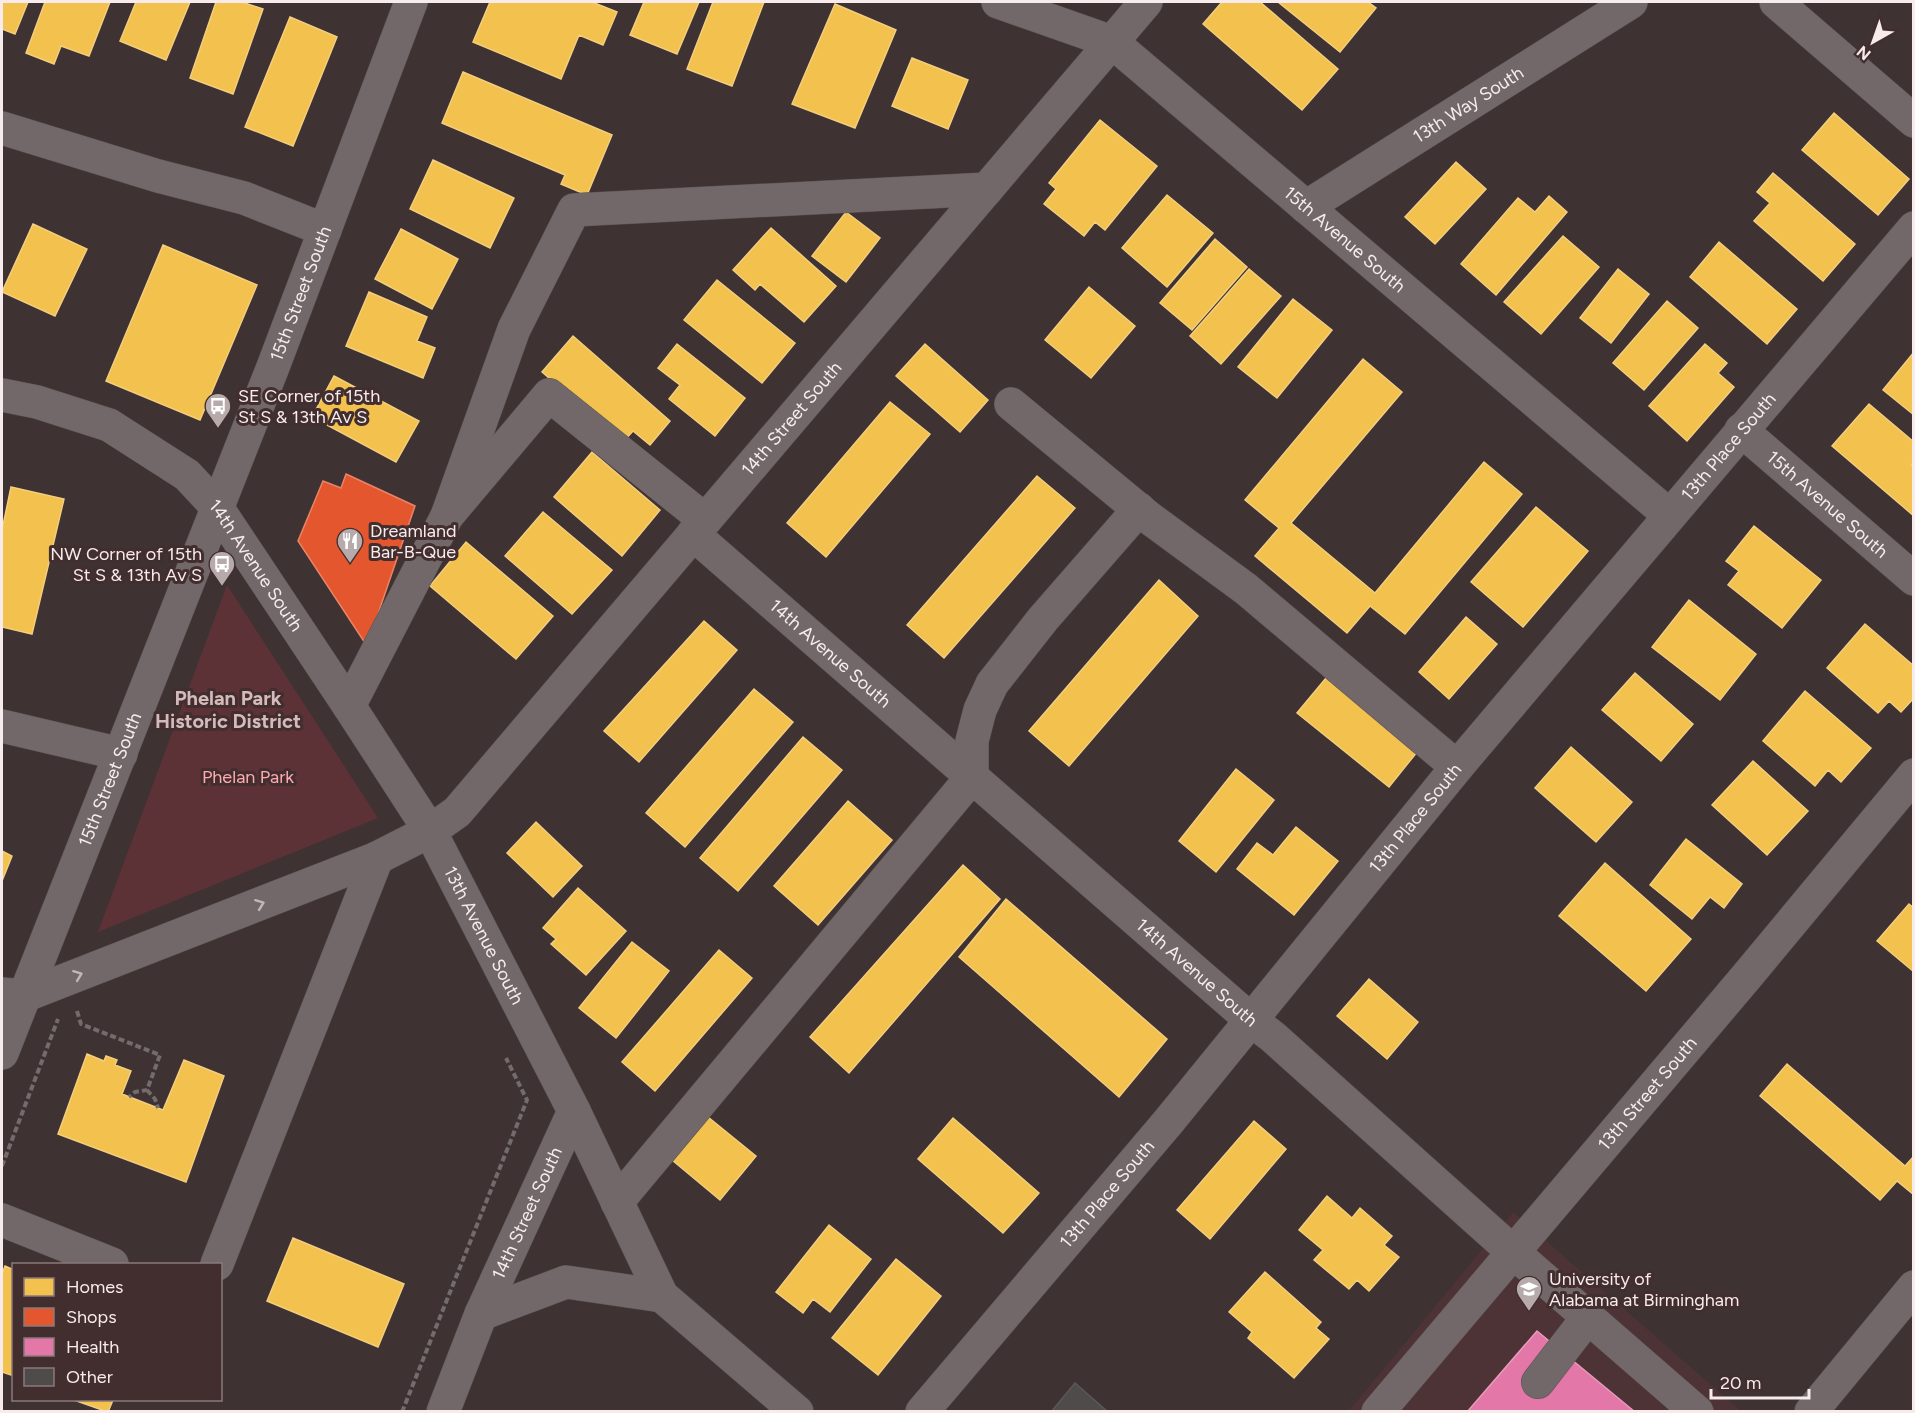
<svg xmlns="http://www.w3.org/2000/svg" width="1915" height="1413" font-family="Figtree,sans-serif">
	<rect width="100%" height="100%" fill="#3e3233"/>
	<path fill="#4d3335" d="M 1513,1212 L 1741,1411 L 1348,1412 Z"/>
	<path fill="#5c3236" d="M 227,585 L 378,818 L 98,932 Z"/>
	<path fill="#f2c14e" stroke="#f4ce7d" stroke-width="1.5" d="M 2,2 L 28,2 L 15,34 L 2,29 Z
		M 45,2 L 110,2 L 89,56 L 61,46 L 54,64 L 26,53 Z
		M 136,2 L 190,2 L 166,60 L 120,41 Z
		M 216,2 L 242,2 L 263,9 L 233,94 L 190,78 Z
		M 490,2 L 592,2 L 617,12 L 603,45 L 579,35 L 561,79 L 473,42 Z
		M 644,2 L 699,2 L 677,54 L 630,35 Z
		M 713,2 L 764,2 L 732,86 L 687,69 Z
		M 1222,2 L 1260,2 L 1338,69 L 1302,110 L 1203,24 Z
		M 1278,2 L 1368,2 L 1376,8 L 1340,52 Z
		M 835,4 L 896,30 L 855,128 L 792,104 Z
		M 290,17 L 337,37 L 293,146 L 245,127 Z
		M 912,58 L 968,80 L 948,129 L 892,106 Z
		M 463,72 L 612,135 L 587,195 L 561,184 L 565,175 L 442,123 Z
		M 1834,113 L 1909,179 L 1878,215 L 1802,150 Z
		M 1100,120 L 1157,166 L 1105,230 L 1095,222 L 1084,236 L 1044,204 L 1056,189 L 1049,183 Z
		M 433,160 L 514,198 L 490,248 L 410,209 Z
		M 1456,162 L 1486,189 L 1435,244 L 1405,217 Z
		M 1773,173 L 1855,244 L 1823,281 L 1754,221 L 1770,203 L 1757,192 Z
		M 1167,195 L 1213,233 L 1167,287 L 1122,248 Z
		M 1549,196 L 1567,212 L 1496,295 L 1461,264 L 1518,198 L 1535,212 Z
		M 846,212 L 880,238 L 846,282 L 812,256 Z
		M 33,224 L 87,249 L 55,316 L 2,292 Z
		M 771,228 L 836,286 L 804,322 L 760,284 L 755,290 L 733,270 Z
		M 401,229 L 458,259 L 432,309 L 375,279 Z
		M 1563,236 L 1599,267 L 1541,334 L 1504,302 Z
		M 1215,239 L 1247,267 L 1192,330 L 1160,303 Z
		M 1719,242 L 1797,309 L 1767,344 L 1690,277 Z
		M 163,245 L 257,285 L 200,420 L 106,381 Z
		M 1249,269 L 1281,296 L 1221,364 L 1190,336 Z
		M 1618,269 L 1649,294 L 1611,343 L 1580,318 Z
		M 717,280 L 795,343 L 762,383 L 684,320 Z
		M 1089,287 L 1135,326 L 1091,378 L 1045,340 Z
		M 369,292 L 427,317 L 417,341 L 435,348 L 423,378 L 346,346 Z
		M 1293,299 L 1332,330 L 1277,398 L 1238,367 Z
		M 1667,301 L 1698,328 L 1644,390 L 1613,363 Z
		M 573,336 L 670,421 L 650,445 L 633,431 L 623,442 L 542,372 Z
		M 677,344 L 745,398 L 715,436 L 669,399 L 680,385 L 658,368 Z
		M 925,344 L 988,400 L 960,432 L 896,376 Z
		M 1705,344 L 1727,363 L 1718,373 L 1734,387 L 1687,441 L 1649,406 Z
		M 1914,352 L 1914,415 L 1883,390 Z
		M 1363,359 L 1402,392 L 1291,523 L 1375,593 L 1484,462 L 1522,494 L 1405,634 L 1370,606 L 1347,633 L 1255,556 L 1279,528 L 1245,500 Z
		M 334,376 L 419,421 L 396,462 L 312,417 Z
		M 890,402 L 930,434 L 826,557 L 787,523 Z
		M 1869,404 L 1914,442 L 1914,462 L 1911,465 L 1914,467 L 1914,516 L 1832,446 Z
		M 592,452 L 660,510 L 622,556 L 554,497 Z
		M 1037,476 L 1075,508 L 944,658 L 907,625 Z
		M 11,487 L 64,499 L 32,634 L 2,627 L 2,530 Z
		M 1536,507 L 1588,551 L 1523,627 L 1471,582 Z
		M 543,512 L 612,570 L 572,614 L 505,556 Z
		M 1754,526 L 1821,580 L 1782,628 L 1728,585 L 1739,571 L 1726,561 Z
		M 466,542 L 553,616 L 516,659 L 430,586 Z
		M 1159,580 L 1198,616 L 1069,766 L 1029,731 Z
		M 1689,600 L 1756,654 L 1720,700 L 1652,647 Z
		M 1466,617 L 1497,644 L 1449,699 L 1419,672 Z
		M 704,621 L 737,650 L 639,762 L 604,731 Z
		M 1865,624 L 1914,666 L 1914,698 L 1901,712 L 1889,701 L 1878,713 L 1827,668 Z
		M 1635,673 L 1693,724 L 1661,761 L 1602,710 Z
		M 1326,678 L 1417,752 L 1389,787 L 1297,713 Z
		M 754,689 L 793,722 L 685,847 L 646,813 Z
		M 1805,691 L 1871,748 L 1841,782 L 1828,770 L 1815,786 L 1763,741 Z
		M 803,737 L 842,770 L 738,891 L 700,858 Z
		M 1571,747 L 1632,802 L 1596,842 L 1535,788 Z
		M 1753,761 L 1808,811 L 1767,855 L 1712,805 Z
		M 1236,769 L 1274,800 L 1216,872 L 1179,841 Z
		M 848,801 L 892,840 L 818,925 L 774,886 Z
		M 536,822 L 582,866 L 553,897 L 507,853 Z
		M 1296,827 L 1338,861 L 1294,915 L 1237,869 L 1257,843 L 1273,855 Z
		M 1686,839 L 1742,884 L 1724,908 L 1710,897 L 1692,919 L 1650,885 Z
		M 2,851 L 12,856 L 2,881 Z
		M 1605,863 L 1691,939 L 1646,991 L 1559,916 Z
		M 963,865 L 1000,899 L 849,1073 L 810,1037 Z
		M 578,888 L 626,931 L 586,975 L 551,944 L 556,939 L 543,928 Z
		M 1006,899 L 1167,1039 L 1119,1097 L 959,957 Z
		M 1909,904 L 1914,908 L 1914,972 L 1877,941 Z
		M 632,942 L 669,971 L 616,1038 L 579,1008 Z
		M 719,950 L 752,978 L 655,1091 L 622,1062 Z
		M 1369,979 L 1418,1022 L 1387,1059 L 1337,1016 Z
		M 87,1054 L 104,1061 L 106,1056 L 117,1060 L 115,1065 L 131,1071 L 122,1094 L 163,1110 L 184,1060 L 224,1076 L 186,1182 L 58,1134 Z
		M 1787,1064 L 1905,1166 L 1914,1156 L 1914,1195 L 1897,1181 L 1880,1200 L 1760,1096 Z
		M 708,1117 L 756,1156 L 720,1200 L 672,1160 Z
		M 953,1118 L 1039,1193 L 1003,1233 L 918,1159 Z
		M 1254,1121 L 1286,1149 L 1210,1239 L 1177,1210 Z
		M 1327,1196 L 1352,1218 L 1360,1208 L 1392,1236 L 1384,1245 L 1399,1257 L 1369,1291 L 1357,1280 L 1349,1289 L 1314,1260 L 1323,1250 L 1299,1230 Z
		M 829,1225 L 871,1259 L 830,1312 L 813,1299 L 803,1313 L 776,1292 Z
		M 293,1238 L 404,1284 L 378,1347 L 267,1301 Z
		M 896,1259 L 941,1296 L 878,1375 L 832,1338 Z
		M 5,1266 L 14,1270 L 14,1376 L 2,1372 L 2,1274 Z
		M 1265,1272 L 1321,1322 L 1316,1328 L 1329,1339 L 1294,1378 L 1248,1338 L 1252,1332 L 1229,1312 Z
		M 74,1400 L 113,1400 L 108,1412 Z"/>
	<path fill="#e4572e" stroke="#ea8367" stroke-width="1.5" d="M 346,474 L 415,506 L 367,646 L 298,541 L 323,481 L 341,488 Z"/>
	<path fill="#e377a8" stroke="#e99abc" stroke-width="1.5" d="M 1537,1331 L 1635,1412 L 1467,1412 Z"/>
	<path fill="#4f4b4a" stroke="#5b5956" stroke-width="1.5" d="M 1075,1383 L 1108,1412 L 1051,1412 Z"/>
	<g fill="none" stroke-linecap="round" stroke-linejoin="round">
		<g stroke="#5b5151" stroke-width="34">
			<g id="minor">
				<path id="s1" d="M 998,2 L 1112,42 L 1669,515"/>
				<path d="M 1776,2 L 1914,121"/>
				<path d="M 2,128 L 158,176 L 244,198 L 325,230"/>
				<path id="s2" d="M 1306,207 L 1631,2"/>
				<path id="s3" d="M 2,395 L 37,402 L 109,425 L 187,475 L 216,506 L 349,706 L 430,831 L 574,1111 L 662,1296 L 797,1412"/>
				<path d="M 1011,404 L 1148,517 L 1246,589 L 1457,767"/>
				<path id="s4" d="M 1741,430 L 1914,579"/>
				<path d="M 447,516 L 514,329 L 574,210 L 987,189"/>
				<path id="s5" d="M 693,534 L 1251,1020 L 1273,1037 L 1513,1252 L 1697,1412"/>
				<path d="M 349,706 L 447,516 L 549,395 L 705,520"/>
				<path d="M 2,726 L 121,754"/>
				<path id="s6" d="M 2,994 L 24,996 L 377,858 L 430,831 L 457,812 L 1146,2"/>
				<path id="s7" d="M 2,1053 L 273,367 L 411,2"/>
				<path d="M 617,1202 L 972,777 L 972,741 L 980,710 L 992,684 L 1043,619 L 1139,509"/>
				<path d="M 2,1220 L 112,1264"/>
				<path d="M 217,1264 L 377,858"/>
				<path d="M 481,1314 L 566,1282 L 662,1296"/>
				<path d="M 1538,1382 L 1588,1317"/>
				<path id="s8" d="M 443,1412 L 481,1314 L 574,1111"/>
				<path id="s9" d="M 922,1412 L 1169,1121 L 1457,767 L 1914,228"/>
				<path id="s10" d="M 1378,1412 L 1747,976 L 1914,775"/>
				<path d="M 1811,1412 L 1914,1287"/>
			</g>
		</g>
		<path stroke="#746c6c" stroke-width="4" stroke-dasharray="6 3" stroke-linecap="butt" d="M 77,1011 L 81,1024 L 160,1055 L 147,1090 L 135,1092 L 129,1097
			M 147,1090 L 155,1099 L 158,1108
			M 2,1166 L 58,1019
			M 402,1412 L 527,1100 L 506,1058"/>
		<use href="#minor" stroke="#726869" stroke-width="33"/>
	</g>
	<defs><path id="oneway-chevron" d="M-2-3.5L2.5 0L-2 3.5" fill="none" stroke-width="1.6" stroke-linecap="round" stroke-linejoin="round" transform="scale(1.5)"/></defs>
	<g stroke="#c2b7b7">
		<use href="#oneway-chevron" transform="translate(260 904) rotate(-21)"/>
		<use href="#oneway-chevron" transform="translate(78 975) rotate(-21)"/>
	</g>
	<defs>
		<g id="bus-pin" transform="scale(1.35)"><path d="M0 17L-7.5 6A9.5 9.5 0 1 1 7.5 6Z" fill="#b7aaab" stroke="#422e2f"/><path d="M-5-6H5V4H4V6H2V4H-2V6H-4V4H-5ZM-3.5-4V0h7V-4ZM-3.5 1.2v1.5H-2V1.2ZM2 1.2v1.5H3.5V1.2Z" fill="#fff"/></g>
		<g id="restaurant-pin" transform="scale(1.35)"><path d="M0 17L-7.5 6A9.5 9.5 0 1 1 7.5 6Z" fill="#b7aaab" stroke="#422e2f"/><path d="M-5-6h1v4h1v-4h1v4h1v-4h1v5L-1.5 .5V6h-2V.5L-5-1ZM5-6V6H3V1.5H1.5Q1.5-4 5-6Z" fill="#fff"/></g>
		<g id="university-pin" transform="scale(1.35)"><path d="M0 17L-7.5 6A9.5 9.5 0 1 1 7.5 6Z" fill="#b7aaab" stroke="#422e2f"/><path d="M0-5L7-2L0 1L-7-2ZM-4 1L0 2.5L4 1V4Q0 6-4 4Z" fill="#fff"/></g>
	</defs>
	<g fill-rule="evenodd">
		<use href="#bus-pin" x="218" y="406"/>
		<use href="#restaurant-pin" x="350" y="541"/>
		<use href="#bus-pin" x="222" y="564"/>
		<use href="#university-pin" x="1529" y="1289"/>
	</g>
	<g text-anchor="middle" stroke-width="6" stroke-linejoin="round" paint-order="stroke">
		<g font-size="18" fill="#f8ebeb" stroke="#422e2f">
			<text dy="6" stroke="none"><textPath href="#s2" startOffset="192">13th Way South</textPath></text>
			<text dy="6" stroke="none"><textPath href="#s1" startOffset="426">15th Avenue South</textPath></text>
			<text dy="6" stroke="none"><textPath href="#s7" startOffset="816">15th Street South</textPath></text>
			<text dy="6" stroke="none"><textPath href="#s6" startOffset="1010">14th Street South</textPath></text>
			<text dy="6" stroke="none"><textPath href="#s9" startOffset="1258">13th Place South</textPath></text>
			<text dy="6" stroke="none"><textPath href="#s4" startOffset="114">15th Avenue South</textPath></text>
			<text dy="6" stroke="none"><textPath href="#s3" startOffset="318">14th Avenue South</textPath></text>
			<text dy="6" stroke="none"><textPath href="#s5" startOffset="182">14th Avenue South</textPath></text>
			<text dy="6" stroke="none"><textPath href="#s7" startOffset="294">15th Street South</textPath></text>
			<text dy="6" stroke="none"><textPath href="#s9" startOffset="772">13th Place South</textPath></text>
			<text dy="6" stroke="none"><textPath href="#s3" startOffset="753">13th Avenue South</textPath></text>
			<text dy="6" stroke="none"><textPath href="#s5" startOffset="668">14th Avenue South</textPath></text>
			<text dy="6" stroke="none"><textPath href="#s10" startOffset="417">13th Street South</textPath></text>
			<text dy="6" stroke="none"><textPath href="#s9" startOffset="286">13th Place South</textPath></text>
			<text dy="6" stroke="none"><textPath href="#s8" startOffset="216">14th Street South</textPath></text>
		</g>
		<g font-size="18" fill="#f8ebeb" stroke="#422e2f" text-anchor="start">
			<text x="238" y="402">SE Corner of 15th<tspan x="238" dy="21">St S &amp; 13th Av S</tspan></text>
			<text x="370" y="537">Dreamland<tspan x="370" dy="21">Bar-B-Que</tspan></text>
			<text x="202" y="560" text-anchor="end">NW Corner of 15th<tspan x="202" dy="21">St S &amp; 13th Av S</tspan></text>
			<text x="1549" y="1285">University of<tspan x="1549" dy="21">Alabama at Birmingham</tspan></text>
		</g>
		<g font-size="18" fill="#ffabaf" stroke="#422e2f">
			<text x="248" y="783">Phelan Park</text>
		</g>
		<g font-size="20" font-weight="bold" fill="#d4babb" stroke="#422e2f">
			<text x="228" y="705">Phelan Park<tspan x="228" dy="23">Historic District</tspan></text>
		</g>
	</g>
	<rect width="1915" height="1413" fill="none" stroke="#f8ebeb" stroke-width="6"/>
	<rect x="12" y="1263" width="210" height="138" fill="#422e2f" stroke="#8b7a7a" stroke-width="1.5"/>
	<rect x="24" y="1278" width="30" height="18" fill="#f2c14e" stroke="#8b7a7a" stroke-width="1.5"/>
	<text x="66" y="1293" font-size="18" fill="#f8ebeb">Homes</text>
	<rect x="24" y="1308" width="30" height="18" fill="#e4572e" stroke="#8b7a7a" stroke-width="1.5"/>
	<text x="66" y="1323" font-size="18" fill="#f8ebeb">Shops</text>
	<rect x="24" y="1338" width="30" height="18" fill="#e377a8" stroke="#8b7a7a" stroke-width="1.5"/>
	<text x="66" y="1353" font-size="18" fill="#f8ebeb">Health</text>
	<rect x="24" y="1368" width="30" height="18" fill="#4f4b4a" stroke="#8b7a7a" stroke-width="1.5"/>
	<text x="66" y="1383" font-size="18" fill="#f8ebeb">Other</text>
	<g transform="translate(1873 42) rotate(220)" stroke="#422e2f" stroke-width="4.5" paint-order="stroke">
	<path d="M0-4.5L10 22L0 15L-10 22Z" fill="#f8ebeb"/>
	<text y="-9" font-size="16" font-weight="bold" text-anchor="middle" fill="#f8ebeb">N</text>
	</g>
	<path d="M1711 1389v9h98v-9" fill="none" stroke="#f8ebeb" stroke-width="3"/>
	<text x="1720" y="1389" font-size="18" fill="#f8ebeb" stroke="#422e2f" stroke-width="4.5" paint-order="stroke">20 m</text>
</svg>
